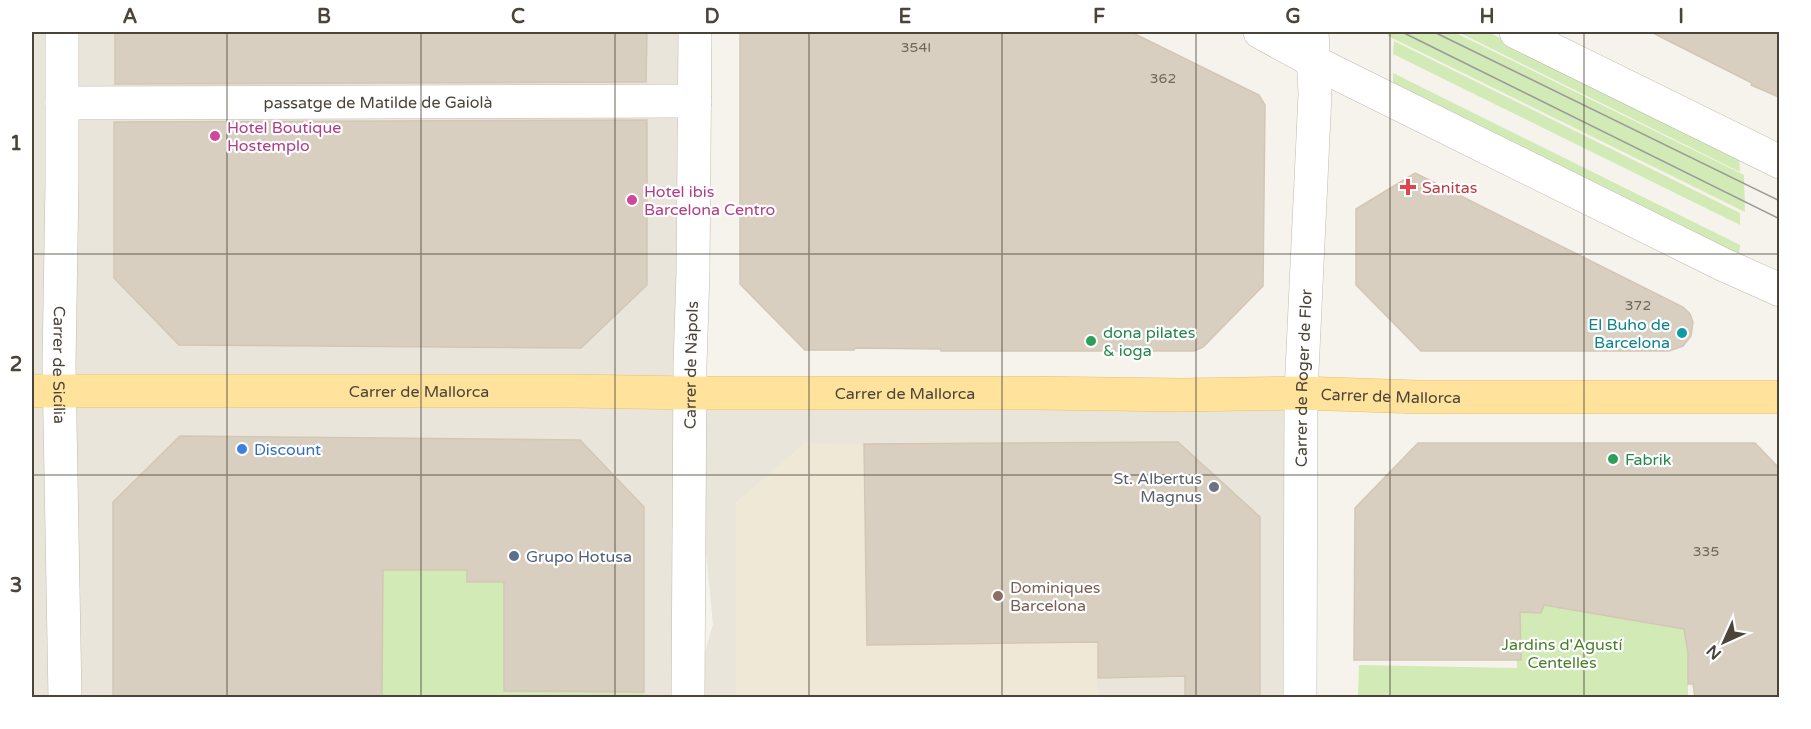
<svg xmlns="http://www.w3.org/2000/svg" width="1811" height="729" font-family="'Varela Round',sans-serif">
	<rect width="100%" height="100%" fill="#f6f3ec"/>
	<path fill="#eae5da" d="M 32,32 L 695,32 L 690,393 L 1301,393 L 1300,697 L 692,697 L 713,624 L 691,402 L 688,697 L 32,697 Z"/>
	<path fill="#efe8d6" d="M 1178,442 L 1260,517 L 1260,679 L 1185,676 L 1098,678 L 1098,698 L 736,697 L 736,502 L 805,443 L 864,444 Z"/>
	<path fill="#d2eab5" d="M 1388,32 L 1454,32 L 1744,175 L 1745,212 L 1388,36 Z
		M 1458,32 L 1488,32 L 1739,157 L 1740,172 Z
		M 1394,41 L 1740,213 L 1740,225 L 1393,54 Z
		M 1393,73 L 1740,245 L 1739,257 L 1393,85 Z
		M 383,570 L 516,570 L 644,692 L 644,698 L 382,698 Z
		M 1544,605 L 1684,629 L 1688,653 L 1688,697 L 1358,698 L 1359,665 L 1517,668 L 1515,611 L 1540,613 Z"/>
	<path fill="#d8cfc1" stroke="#d3c7b4" stroke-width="1.5" d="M 115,32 L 647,32 L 646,82 L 115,84 Z
		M 740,32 L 1131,32 L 1259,95 L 1265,105 L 1263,286 L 1203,347 L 1194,351 L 941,351 L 941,349 L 855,348 L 854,350 L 805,350 L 740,284 Z
		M 1651,32 L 1779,32 L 1779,97 L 1751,85 L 1752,83 Z
		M 647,120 L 647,285 L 581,348 L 179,345 L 114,278 L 114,122 Z
		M 1415,173 L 1683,307 L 1690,314 L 1693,322 L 1691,336 L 1683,346 L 1669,351 L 1421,351 L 1356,285 L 1356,209 Z
		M 180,436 L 580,440 L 644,507 L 644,692 L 504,691 L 504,582 L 467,582 L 467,570 L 383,570 L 382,698 L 113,698 L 113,502 Z
		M 1178,442 L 1260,517 L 1260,698 L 1185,698 L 1185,676 L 1098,678 L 1098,642 L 867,645 L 864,444 Z
		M 1418,443 L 1755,443 L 1779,468 L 1779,698 L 1695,698 L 1693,684 L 1688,684 L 1688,653 L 1684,629 L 1544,605 L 1541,613 L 1520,612 L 1521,660 L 1354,660 L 1355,508 Z"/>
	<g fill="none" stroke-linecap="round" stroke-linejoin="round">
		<g stroke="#c2bbae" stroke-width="34">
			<g id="minor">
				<path id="s1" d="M 62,32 L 62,182 L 59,365 L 65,698"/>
				<path d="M 1260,32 L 1324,67 L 1724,265 L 1780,290"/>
				<path d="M 1516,32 L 1780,162"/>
				<path id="s2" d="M 62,103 L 695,101"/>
				<path id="s3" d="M 688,698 L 690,365 L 693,272 L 695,32"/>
				<path id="s4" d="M 1300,698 L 1301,393 L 1315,94 L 1312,32"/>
			</g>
		</g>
		<g stroke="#e6c16a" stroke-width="34">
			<g id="major">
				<path id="s5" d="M 32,391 L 573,391 L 690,393 L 1035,393 L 1182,395 L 1301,393 L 1419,397 L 1780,397"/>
			</g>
		</g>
		<use href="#minor" stroke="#fff" stroke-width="33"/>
		<use href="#major" stroke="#ffe39c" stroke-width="33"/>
		<path stroke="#9a9a9a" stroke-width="1.5" d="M 1402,32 L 1780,219
			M 1434,32 L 1780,201"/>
	</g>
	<path fill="none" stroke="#4b4439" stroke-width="1.5" stroke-opacity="0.55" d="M 227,32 L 227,698M 421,32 L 421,698M 615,32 L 615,698M 809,32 L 809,698M 1002,32 L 1002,698M 1196,32 L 1196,698M 1390,32 L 1390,698M 1584,32 L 1584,698M 32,254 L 1780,254M 32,475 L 1780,475"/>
	<g fill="#d1479c" stroke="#fff" stroke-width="2">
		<circle cx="215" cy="136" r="6"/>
		<circle cx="632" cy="200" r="6"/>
	</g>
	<path fill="#e0444e" stroke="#fff" stroke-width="2" d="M1405 178h6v6h6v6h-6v6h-6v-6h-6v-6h6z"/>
	<circle fill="#0f9aa8" stroke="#fff" stroke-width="2" cx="1682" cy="333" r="6"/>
	<g fill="#2e9e5b" stroke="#fff" stroke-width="2">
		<circle cx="1091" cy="341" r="6"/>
		<circle cx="1613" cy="459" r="6"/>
	</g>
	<circle fill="#3f7fe0" stroke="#fff" stroke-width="2" cx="242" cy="449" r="6"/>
	<circle fill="#6b7280" stroke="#fff" stroke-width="2" cx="1214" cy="487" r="6"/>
	<circle fill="#5c6f8a" stroke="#fff" stroke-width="2" cx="514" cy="556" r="6"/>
	<circle fill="#8d6e63" stroke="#fff" stroke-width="2" cx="998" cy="596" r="6"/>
	<g text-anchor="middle" stroke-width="4.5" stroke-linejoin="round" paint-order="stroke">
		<g font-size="14" fill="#6e675b">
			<text x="916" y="52">354I</text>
			<text x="1163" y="83">362</text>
			<text x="1638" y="310">372</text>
			<text x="1706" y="556">335</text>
		</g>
		<g font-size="16" fill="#4b4439" stroke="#fff">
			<text dy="6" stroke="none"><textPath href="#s2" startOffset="316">passatge de Matilde de Gaiolà</textPath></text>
			<text dy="6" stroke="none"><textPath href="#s3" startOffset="333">Carrer de Nàpols</textPath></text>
			<text dy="6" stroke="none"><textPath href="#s1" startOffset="333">Carrer de Sicília</textPath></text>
			<text dy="6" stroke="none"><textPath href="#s4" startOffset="320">Carrer de Roger de Flor</textPath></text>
			<text dy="6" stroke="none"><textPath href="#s5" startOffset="387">Carrer de Mallorca</textPath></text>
			<text dy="6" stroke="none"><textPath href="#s5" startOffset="873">Carrer de Mallorca</textPath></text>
			<text dy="6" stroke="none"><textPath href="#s5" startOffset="1359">Carrer de Mallorca</textPath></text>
		</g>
		<g font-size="16" fill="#b23c85" stroke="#fff" text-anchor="start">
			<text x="227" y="133">Hotel Boutique<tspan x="227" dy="18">Hostemplo</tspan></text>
			<text x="644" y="197">Hotel ibis<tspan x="644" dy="18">Barcelona Centro</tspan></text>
		</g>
		<g font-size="16" fill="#be3a42" stroke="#fff" text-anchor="start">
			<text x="1422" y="193">Sanitas</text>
		</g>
		<g font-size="16" fill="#0d838f" stroke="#fff" text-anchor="end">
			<text x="1670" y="330">El Buho de<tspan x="1670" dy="18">Barcelona</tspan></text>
		</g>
		<g font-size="16" fill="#27864d" stroke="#fff" text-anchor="start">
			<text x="1103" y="338">dona pilates<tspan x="1103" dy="18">&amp; ioga</tspan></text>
			<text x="1625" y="465">Fabrik</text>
		</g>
		<g font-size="16" fill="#366cbe" stroke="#fff" text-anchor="start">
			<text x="254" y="455">Discount</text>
		</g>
		<g font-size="16" fill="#5b616d" stroke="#fff" text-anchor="end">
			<text x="1202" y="484">St. Albertus<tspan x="1202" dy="18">Magnus</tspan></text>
		</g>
		<g font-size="16" fill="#4e5e75" stroke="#fff" text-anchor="start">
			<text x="526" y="562">Grupo Hotusa</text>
		</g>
		<g font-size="16" fill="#785e54" stroke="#fff" text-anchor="start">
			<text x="1010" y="593">Dominiques<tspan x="1010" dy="18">Barcelona</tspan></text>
		</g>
		<g font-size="16" fill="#4a7f2a" stroke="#fff">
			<text x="1562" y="650">Jardins d'Agustí<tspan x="1562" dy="18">Centelles</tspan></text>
		</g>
	</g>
	<rect width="1811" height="729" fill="none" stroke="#ffffff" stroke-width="66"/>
	<g transform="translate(1724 642) rotate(225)" stroke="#ffffff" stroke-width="4.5" paint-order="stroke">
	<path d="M0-4.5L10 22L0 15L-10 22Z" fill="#4b4439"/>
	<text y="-9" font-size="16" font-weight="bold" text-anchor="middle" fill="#4b4439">N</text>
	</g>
	<rect x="33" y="33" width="1745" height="663" fill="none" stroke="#4b4439" stroke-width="2"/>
	<g font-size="20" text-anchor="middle" font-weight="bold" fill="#4b4439">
		<text x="130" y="23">A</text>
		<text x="324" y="23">B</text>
		<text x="518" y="23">C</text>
		<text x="712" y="23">D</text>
		<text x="905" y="23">E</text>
		<text x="1099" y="23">F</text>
		<text x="1293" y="23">G</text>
		<text x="1487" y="23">H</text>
		<text x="1681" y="23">I</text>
		<text x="16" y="150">1</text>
		<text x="16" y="371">2</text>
		<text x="16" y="592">3</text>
	</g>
</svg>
